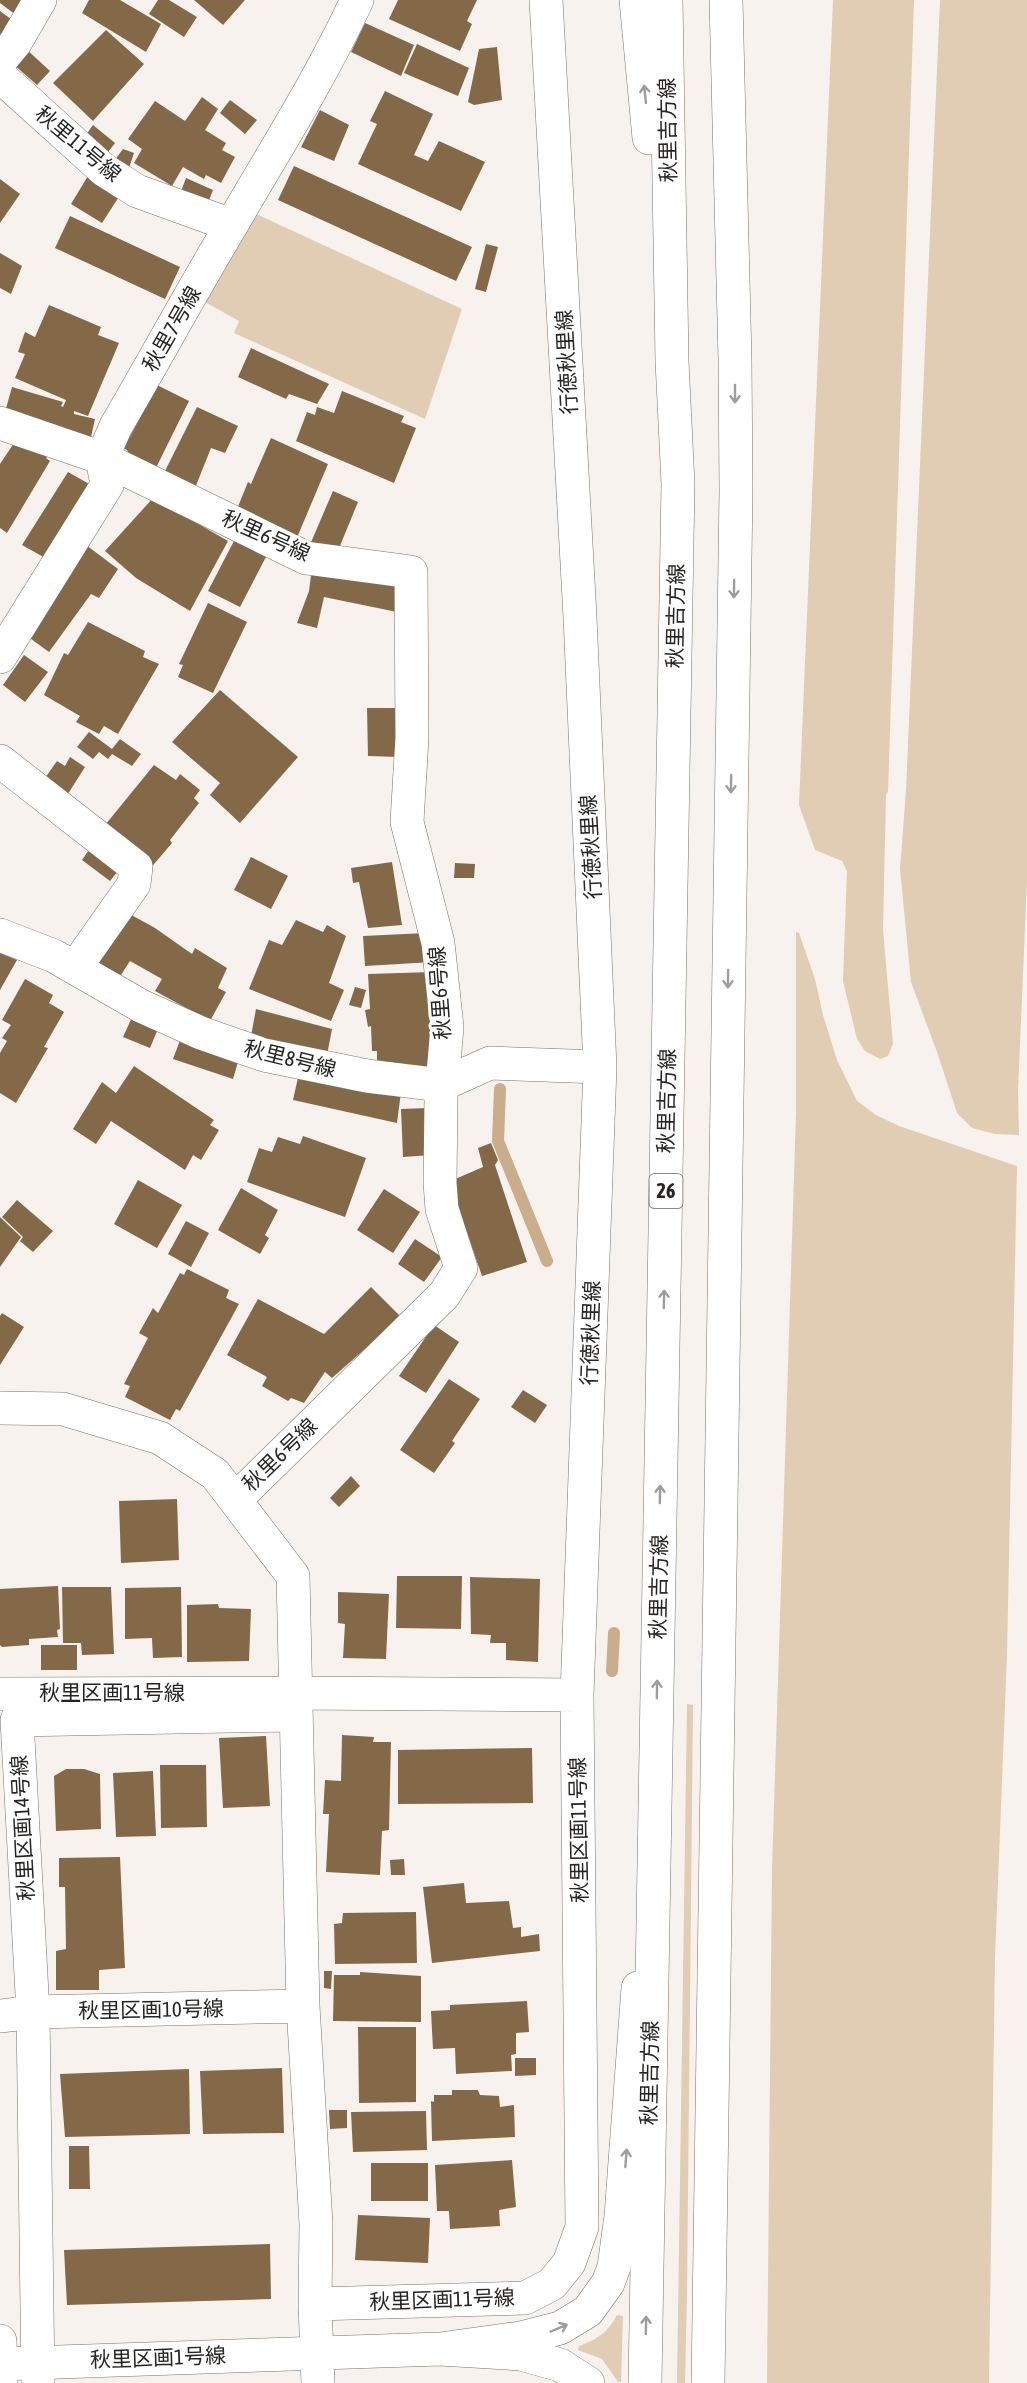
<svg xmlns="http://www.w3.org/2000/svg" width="1027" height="2383" font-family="'Asap Condensed','Noto Sans JP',sans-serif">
	<rect width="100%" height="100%" fill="#f7f2ed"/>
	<path fill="#e1cdb3" d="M 833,0 L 914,0 L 888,791 L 886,795 L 883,930 L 893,1044 L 888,1056 L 880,1059 L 865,1051 L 857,1039 L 843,981 L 847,871 L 842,861 L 815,850 L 799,805 Z
		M 940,0 L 1027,0 L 1027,880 L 1018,1092 L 1019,1135 L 995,1134 L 972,1128 L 957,1113 L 937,1052 L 911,982 L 900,869 L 906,791 Z
		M 254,213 L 462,309 L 425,419 L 234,333 L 239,321 L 205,302 Z
		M 796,932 L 799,933 L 815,979 L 823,1015 L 837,1060 L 857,1101 L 876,1115 L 899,1126 L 1017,1166 L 1007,1655 L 995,1957 L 989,2383 L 767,2383 L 772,1869 L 796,1113 Z
		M 687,1704 L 693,1705 L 687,2293 L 685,2383 L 677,2383 Z
		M 617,2315 L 623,2316 L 621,2382 L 618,2382 L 602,2359 L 578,2350 L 579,2346 C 598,2339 608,2332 617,2315 Z"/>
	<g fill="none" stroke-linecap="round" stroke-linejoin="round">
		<path stroke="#caae8c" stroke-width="12" d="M 500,1089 L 498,1141 L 547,1261
			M 612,1671 L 614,1633"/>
	</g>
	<path fill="#836948" d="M 0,0 L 28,0 L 16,15 L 0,3 Z
		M 89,0 L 120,0 L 161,24 L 146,52 L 82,13 Z
		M 158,0 L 169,0 L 197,17 L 184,37 L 149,14 Z
		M 194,0 L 245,0 L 223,25 Z
		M 398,0 L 477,0 L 467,21 L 472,24 L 460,51 L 389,19 Z
		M 0,11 L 19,25 L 0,47 Z
		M 365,23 L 414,45 L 401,76 L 351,52 Z
		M 106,30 L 144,64 L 93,121 L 53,83 Z
		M 417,44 L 469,68 L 458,96 L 404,73 Z
		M 497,47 L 502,100 L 474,105 L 468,102 L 479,49 Z
		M 25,48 L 50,71 L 37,85 L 12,63 Z
		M 385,91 L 433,114 L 414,155 L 428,161 L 439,141 L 485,162 L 461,211 L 358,164 L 377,124 L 370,121 Z
		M 202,97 L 218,109 L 205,130 L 226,143 L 222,150 L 235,157 L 221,183 L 206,175 L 204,179 L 183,167 L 172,186 L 134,163 L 142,149 L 128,139 L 155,101 L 185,121 Z
		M 230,100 L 257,120 L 245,134 L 220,113 Z
		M 320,110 L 349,125 L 334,161 L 301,147 Z
		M 93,125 L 115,143 L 105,156 L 83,139 Z
		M 123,149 L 134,153 L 129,168 L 114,161 Z
		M 294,166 L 472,247 L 456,281 L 278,200 Z
		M 91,171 L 122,192 L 102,223 L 71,204 Z
		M 186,178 L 213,190 L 207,205 L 180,194 Z
		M 0,179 L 20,194 L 0,223 Z
		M 70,216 L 180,267 L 165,299 L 55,248 Z
		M 486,244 L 498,247 L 486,292 L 475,289 Z
		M 0,253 L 22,266 L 11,294 L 0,288 Z
		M 49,305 L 101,327 L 98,335 L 119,343 L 88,416 L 74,411 L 74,414 L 95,419 L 89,446 L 3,419 L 12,387 L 63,402 L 61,406 L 63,407 L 66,400 L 15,378 L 25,354 L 18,352 L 25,332 L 35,337 Z
		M 251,348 L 329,384 L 317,404 L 289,394 L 286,399 L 238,377 Z
		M 157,385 L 189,401 L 152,476 L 124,461 L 128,451 L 124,448 Z
		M 342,391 L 404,416 L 401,422 L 416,428 L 394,483 L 296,441 L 307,412 L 315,415 L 317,407 L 334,413 Z
		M 197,407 L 238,426 L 225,453 L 211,448 L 195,488 L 162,477 Z
		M 271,438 L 328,464 L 296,540 L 235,514 L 248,482 L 251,484 Z
		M 14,443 L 48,456 L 46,458 L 50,461 L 7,533 L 0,528 L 0,464 Z
		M 68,472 L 91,485 L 47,559 L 22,545 Z
		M 333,491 L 358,502 L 335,558 L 309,547 Z
		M 153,498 L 228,541 L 190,611 L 136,578 L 105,551 Z
		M 235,539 L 268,553 L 240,607 L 208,591 Z
		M 86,545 L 118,569 L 99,598 L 91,594 L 49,652 L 27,636 Z
		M 312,568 L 395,582 L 397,612 L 324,597 L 317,628 L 297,623 L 309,591 Z
		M 208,603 L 247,622 L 213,693 L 178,677 L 183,665 L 179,664 Z
		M 88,622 L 145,651 L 143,657 L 159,664 L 118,734 L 104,726 L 99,734 L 76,722 L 80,716 L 44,695 L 64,653 L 68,655 Z
		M 24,655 L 48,672 L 25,702 L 3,685 Z
		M 220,690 L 298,757 L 240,823 L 210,795 L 220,783 L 172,742 Z
		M 367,708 L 398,708 L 398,757 L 368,756 Z
		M 89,732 L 112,749 L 120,739 L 141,754 L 132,766 L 112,754 L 108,759 L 99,752 L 93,759 L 77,747 Z
		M 70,757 L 85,767 L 66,797 L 43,781 L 57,761 L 65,766 Z
		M 154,765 L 176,780 L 180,774 L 200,790 L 194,798 L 199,803 L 170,840 L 172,843 L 149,870 L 101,830 Z
		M 93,844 L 121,867 L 110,881 L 82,860 Z
		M 251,857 L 288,876 L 271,909 L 234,890 Z
		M 392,862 L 402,925 L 368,928 L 359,882 L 353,883 L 351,868 Z
		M 455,863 L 475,864 L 474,878 L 454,878 Z
		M 126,912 L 155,928 L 192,954 L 195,948 L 227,968 L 218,988 L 226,992 L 210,1021 L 155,991 L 162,979 L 130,961 L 119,978 L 91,959 Z
		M 296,920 L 323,932 L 327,925 L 346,936 L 329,983 L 344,990 L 331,1021 L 249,989 L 269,940 L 282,945 Z
		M 426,933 L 433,962 L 365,966 L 363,936 Z
		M 0,953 L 17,960 L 0,990 Z
		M 432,972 L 432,1070 L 377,1065 L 377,1051 L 372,1051 L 371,1026 L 368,1027 L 365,1010 L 370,1009 L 368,974 Z
		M 25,979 L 53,995 L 49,1003 L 64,1012 L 44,1047 L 48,1048 L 16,1103 L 0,1093 L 0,1053 L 7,1041 L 2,1038 L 11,1025 L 2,1020 Z
		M 355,987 L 366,990 L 361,1008 L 349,1005 Z
		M 256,1009 L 332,1029 L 327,1055 L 251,1036 Z
		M 134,1013 L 160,1024 L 150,1048 L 123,1037 Z
		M 182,1035 L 240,1055 L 233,1079 L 173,1059 Z
		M 134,1066 L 214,1120 L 210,1125 L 219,1130 L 201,1160 L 193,1155 L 185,1170 L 111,1121 L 96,1144 L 73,1129 L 102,1082 L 116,1093 Z
		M 299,1073 L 401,1092 L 397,1123 L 293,1100 Z
		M 428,1108 L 431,1155 L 403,1157 L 401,1109 Z
		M 303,1136 L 366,1158 L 345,1217 L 247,1182 L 259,1148 L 272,1152 L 278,1137 L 300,1144 Z
		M 491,1143 L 498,1160 L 495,1165 L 527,1262 L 482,1276 L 455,1198 L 458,1196 L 453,1180 L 483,1167 L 478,1148 Z
		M 138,1180 L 182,1205 L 157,1248 L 114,1224 Z
		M 241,1188 L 278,1210 L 265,1235 L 269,1238 L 260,1254 L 218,1230 Z
		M 384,1189 L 420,1212 L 393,1253 L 357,1230 Z
		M 17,1200 L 53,1231 L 33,1252 L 20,1241 L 23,1237 L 2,1217 Z
		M 0,1217 L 21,1237 L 0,1267 Z
		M 186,1221 L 209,1233 L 191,1267 L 168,1254 Z
		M 415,1239 L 442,1257 L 424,1282 L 398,1264 Z
		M 187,1269 L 229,1290 L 226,1298 L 239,1304 L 180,1411 L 176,1409 L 170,1420 L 125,1397 L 130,1386 L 124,1384 L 148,1338 L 139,1333 L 153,1308 L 158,1313 L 180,1273 L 184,1275 Z
		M 371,1287 L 401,1317 L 332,1378 L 325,1372 L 304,1403 L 291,1398 L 288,1401 L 262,1386 L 267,1377 L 227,1355 L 258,1299 L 324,1334 Z
		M 2,1313 L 24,1327 L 0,1365 L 0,1316 Z
		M 434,1325 L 459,1342 L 426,1393 L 399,1376 Z
		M 449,1379 L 480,1399 L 452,1441 L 455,1443 L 434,1473 L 400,1450 Z
		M 523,1390 L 547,1405 L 535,1423 L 511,1407 Z
		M 351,1476 L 360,1486 L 339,1507 L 330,1498 Z
		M 177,1499 L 179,1560 L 121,1563 L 119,1501 Z
		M 397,1576 L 462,1576 L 461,1629 L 396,1628 Z
		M 470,1577 L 540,1579 L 538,1662 L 506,1660 L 506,1643 L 490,1643 L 491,1635 L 471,1634 Z
		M 58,1586 L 60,1629 L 57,1630 L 58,1637 L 29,1639 L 29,1645 L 2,1647 L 0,1645 L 0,1589 Z
		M 62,1587 L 111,1587 L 114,1654 L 82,1655 L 81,1643 L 63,1643 Z
		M 181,1587 L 182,1657 L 153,1658 L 152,1638 L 125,1639 L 125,1588 Z
		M 338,1592 L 389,1594 L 386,1659 L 343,1658 L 345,1624 L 338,1623 Z
		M 218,1604 L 219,1608 L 251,1609 L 249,1661 L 187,1662 L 187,1605 Z
		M 41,1645 L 77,1645 L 77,1670 L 41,1670 Z
		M 342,1735 L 374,1737 L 373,1742 L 391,1742 L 389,1830 L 382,1831 L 380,1875 L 326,1872 L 329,1814 L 323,1814 L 325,1780 L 341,1781 Z
		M 266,1736 L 270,1806 L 223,1808 L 219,1738 Z
		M 532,1748 L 533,1803 L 398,1804 L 398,1750 Z
		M 160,1765 L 206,1765 L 207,1827 L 161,1828 Z
		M 66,1769 L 84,1769 L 100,1774 L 101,1829 L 56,1831 L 54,1776 Z
		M 153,1771 L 156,1836 L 116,1837 L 113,1773 Z
		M 120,1857 L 125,1968 L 99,1970 L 99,1990 L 56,1990 L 56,1951 L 66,1949 L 65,1887 L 59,1887 L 59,1858 Z
		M 404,1859 L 405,1875 L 391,1875 L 390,1860 Z
		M 464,1883 L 466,1903 L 509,1901 L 513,1928 L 521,1927 L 521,1937 L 539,1934 L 540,1951 L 432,1963 L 423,1887 Z
		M 416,1912 L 417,1963 L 335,1964 L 334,1924 L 342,1923 L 343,1913 Z
		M 324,1971 L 332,1971 L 331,1989 L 324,1988 Z
		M 360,1972 L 421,1976 L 421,2022 L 333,2021 L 334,1975 L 360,1975 Z
		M 527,2001 L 529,2032 L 516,2033 L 516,2054 L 511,2055 L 512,2071 L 456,2074 L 455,2048 L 433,2049 L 431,2011 L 450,2010 L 450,2005 Z
		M 358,2027 L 416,2027 L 416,2102 L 359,2103 Z
		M 515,2058 L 536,2058 L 536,2075 L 515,2076 Z
		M 282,2068 L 284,2133 L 203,2134 L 200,2071 Z
		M 189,2069 L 190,2134 L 65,2137 L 60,2074 Z
		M 452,2090 L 478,2090 L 480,2095 L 499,2096 L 500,2107 L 514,2105 L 515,2137 L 432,2141 L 431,2101 L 434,2102 L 434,2095 L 452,2095 Z
		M 329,2110 L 347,2110 L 347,2128 L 330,2129 Z
		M 426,2111 L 427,2150 L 353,2152 L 351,2112 Z
		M 69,2146 L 89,2146 L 90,2189 L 69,2189 Z
		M 512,2160 L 516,2207 L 499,2210 L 500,2226 L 450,2229 L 449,2211 L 437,2211 L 435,2165 Z
		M 371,2163 L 428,2163 L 428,2201 L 371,2201 Z
		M 358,2215 L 430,2218 L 428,2263 L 355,2260 Z
		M 270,2244 L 271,2299 L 67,2305 L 64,2250 Z"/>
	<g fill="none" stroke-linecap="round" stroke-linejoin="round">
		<g stroke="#77746f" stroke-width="34">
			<path id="minor" d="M 546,0 L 580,617 L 600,1067 L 577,1695
				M 0,61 L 15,43 L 40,0
				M 0,76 L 104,170 L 137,191 L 231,225
				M 0,423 L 102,458 L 306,558 L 411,572 L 412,738 L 407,822 L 438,943 L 447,1027 L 441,1097 L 440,1183 L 442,1209 L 461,1268 L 444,1295 L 235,1500 L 215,1474 L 160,1438 L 63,1409 L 0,1408
				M 0,657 L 107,485 L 102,458 L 116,426 C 155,359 192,291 232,224 C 275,150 321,78 357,0
				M 0,761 L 136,867 L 134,884 L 75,968
				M 0,935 L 54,956 L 141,1006 L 201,1033 L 264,1055 L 367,1076 L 441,1085 L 490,1063 L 600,1067
				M 0,1694 L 296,1693 L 577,1695 L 582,2227 L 569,2263 L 552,2284 L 525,2298 L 315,2304 L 316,2224 L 303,2006 L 293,1576 L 235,1500
				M 0,2016 L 33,2012 L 303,2006
				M 315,2304 L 318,2383
				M 0,2341 L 1,2383
				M 38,2383 L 33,2012 L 17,1720 L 288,1715"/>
		</g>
		<g stroke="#77746f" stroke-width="34">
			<path id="tertiary" d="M 440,2349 L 521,2338 L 560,2328 L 588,2311 L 608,2283 L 614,2267 L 621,2216 L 638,1988
				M 0,2364 L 440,2349 L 521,2354 L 560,2365 L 588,2383"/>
		</g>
		<g stroke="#77746f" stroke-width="34">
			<path id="primary" d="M 636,0 L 649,138
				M 645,2383 L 678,484 L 672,361 L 666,0
				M 708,2383 L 736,491 L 735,360 L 726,0"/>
		</g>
		<use href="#minor" stroke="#fff" stroke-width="33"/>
		<use href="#tertiary" stroke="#fff" stroke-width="33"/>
		<use href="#primary" stroke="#fff" stroke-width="33"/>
	</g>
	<defs><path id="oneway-shaft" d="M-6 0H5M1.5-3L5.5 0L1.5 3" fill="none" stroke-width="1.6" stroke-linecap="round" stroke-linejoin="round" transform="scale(1.5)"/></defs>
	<g stroke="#9d9d9c">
		<use href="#oneway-shaft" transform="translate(645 94) rotate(-96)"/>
		<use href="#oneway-shaft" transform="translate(735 394) rotate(90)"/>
		<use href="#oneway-shaft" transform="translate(734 589) rotate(91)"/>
		<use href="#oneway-shaft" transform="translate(731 784) rotate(91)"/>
		<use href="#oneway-shaft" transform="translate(728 979) rotate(91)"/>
		<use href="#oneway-shaft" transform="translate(664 1299) rotate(-89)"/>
		<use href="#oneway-shaft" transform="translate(660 1494) rotate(-89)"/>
		<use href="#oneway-shaft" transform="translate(657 1689) rotate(-89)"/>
		<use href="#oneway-shaft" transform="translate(626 2158) rotate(-86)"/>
		<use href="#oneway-shaft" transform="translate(646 2325) rotate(-89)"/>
		<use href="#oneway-shaft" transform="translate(559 2328) rotate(-23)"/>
	</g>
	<g text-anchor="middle" stroke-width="6" stroke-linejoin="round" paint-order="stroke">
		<rect fill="#fff" stroke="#676665" stroke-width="1.5" x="649.5" y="1174" width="33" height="34" rx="4.5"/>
		<g font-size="20" font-weight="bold" fill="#262523">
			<text x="666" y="1198">26</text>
		</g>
		<g font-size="21" fill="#262523" stroke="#fff">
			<text transform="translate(668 130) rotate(-91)" y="7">秋里吉方線</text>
			<text transform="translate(78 144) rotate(40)" y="7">秋里11号線</text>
			<text transform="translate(172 329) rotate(-60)" y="7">秋里7号線</text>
			<text transform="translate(567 362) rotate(-93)" y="7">行徳秋里線</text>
			<text transform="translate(266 536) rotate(24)" y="7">秋里6号線</text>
			<text transform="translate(676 616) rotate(-89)" y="7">秋里吉方線</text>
			<text transform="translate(591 847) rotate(-93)" y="7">行徳秋里線</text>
			<text transform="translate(440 993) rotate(-94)" y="7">秋里6号線</text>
			<text transform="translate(290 1059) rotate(14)" y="7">秋里8号線</text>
			<text transform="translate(667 1101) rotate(-89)" y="7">秋里吉方線</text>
			<text transform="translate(591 1333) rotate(-88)" y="7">行徳秋里線</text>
			<text transform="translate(280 1455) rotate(-44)" y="7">秋里6号線</text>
			<text transform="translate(659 1587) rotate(-89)" y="7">秋里吉方線</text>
			<text x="112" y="1700">秋里区画11号線</text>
			<text transform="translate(23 1828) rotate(-93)" y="7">秋里区画14号線</text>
			<text transform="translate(579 1830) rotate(-91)" y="7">秋里区画11号線</text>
			<text transform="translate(151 2010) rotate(-1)" y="7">秋里区画10号線</text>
			<text transform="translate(650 2073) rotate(-89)" y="7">秋里吉方線</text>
			<text transform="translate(442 2300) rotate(-2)" y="7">秋里区画11号線</text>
			<text transform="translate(158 2358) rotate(-2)" y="7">秋里区画1号線</text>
		</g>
	</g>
</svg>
